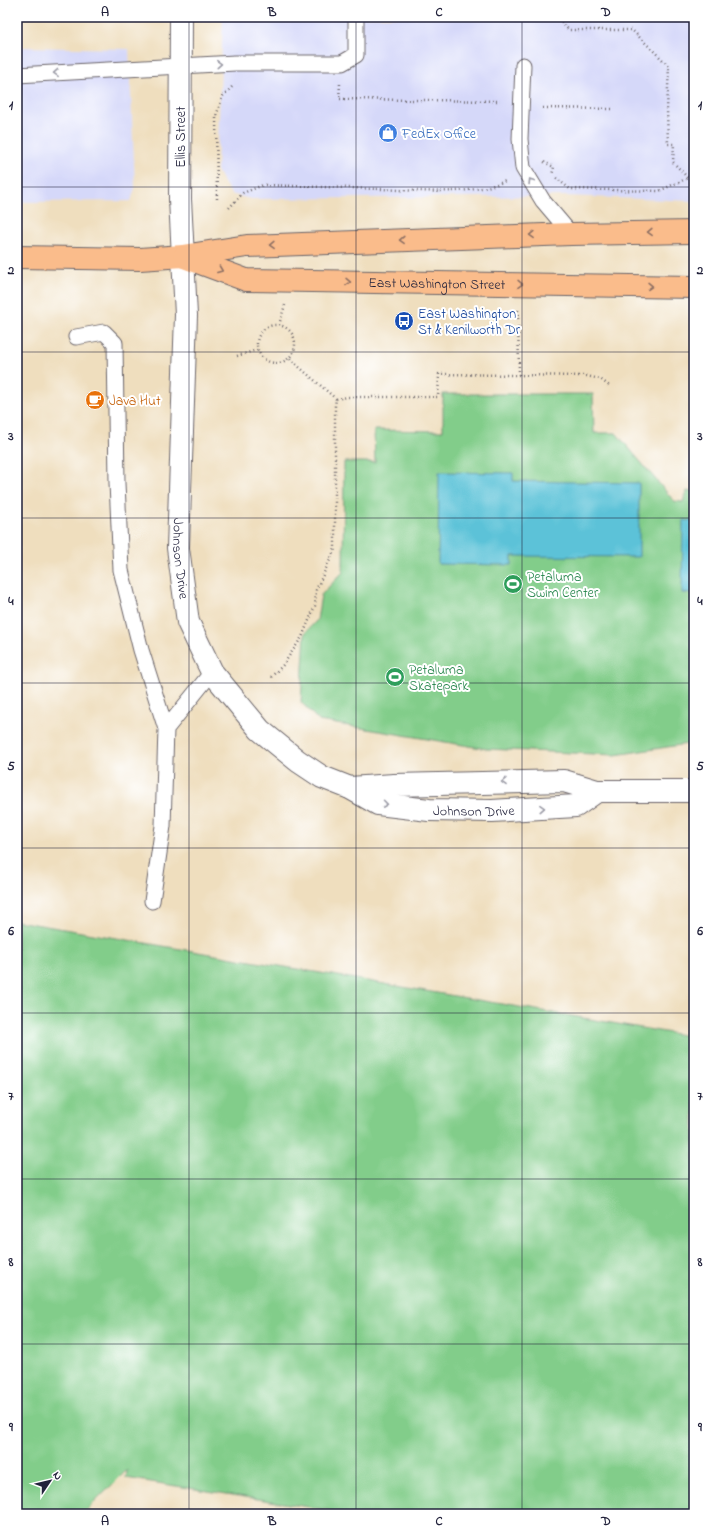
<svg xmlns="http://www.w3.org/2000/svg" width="711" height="1531" font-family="'Indie Flower',sans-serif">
	<rect width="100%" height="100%" fill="#fff"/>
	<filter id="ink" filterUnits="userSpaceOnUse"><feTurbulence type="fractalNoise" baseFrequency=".025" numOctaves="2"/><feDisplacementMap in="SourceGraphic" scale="8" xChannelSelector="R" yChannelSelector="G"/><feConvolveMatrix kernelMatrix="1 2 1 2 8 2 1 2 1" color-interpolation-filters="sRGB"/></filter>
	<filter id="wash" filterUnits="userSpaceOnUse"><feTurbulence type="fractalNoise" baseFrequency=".012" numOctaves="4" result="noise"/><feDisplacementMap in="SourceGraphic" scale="16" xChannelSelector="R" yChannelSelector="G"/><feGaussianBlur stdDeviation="0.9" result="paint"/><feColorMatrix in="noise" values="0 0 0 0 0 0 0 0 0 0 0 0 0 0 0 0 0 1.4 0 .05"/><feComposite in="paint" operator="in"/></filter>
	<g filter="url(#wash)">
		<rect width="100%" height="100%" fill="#efdebe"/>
		<path fill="#d5d8f9" d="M 223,17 L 694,17 L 694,201 L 566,196 L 251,199 L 231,194 L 217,171 Z
			M 17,47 L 129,49 L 135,188 L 131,201 L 17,202 Z"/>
		<path fill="#82cd8a" stroke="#527862" d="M 443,394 L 593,394 L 594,433 L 616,433 L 674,501 L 683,502 L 687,491 L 694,492 L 694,743 L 615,755 L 487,749 L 319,721 L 301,702 L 305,633 L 317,620 L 321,595 L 343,572 L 344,462 L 375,462 L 374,430 L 443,431 Z
			M 17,921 L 694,1037 L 694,1514 L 352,1514 L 126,1478 L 127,1470 L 83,1514 L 17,1514 Z"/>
		<path fill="#5bc2d8" stroke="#3e728a" d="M 439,472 L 513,473 L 513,481 L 639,483 L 639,557 L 512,556 L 512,565 L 438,564 Z
			M 683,520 L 694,521 L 694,594 L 682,593 Z"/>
	</g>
	<g filter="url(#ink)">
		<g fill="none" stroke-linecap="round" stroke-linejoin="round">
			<g stroke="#6a6469" stroke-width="17">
				<path id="service" d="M 523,65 L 520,139 L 523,168 L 543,201 L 571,234
					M 17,75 L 235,63 L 342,63 L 356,55 L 356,17
					M 76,337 L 104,332 L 115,343 L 117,483 L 121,570 L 141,650 L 166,729 L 163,826 L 152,901
					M 166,729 L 212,672"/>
			</g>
			<g stroke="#6a6469" stroke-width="24">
				<g id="minor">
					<path id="s1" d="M 181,17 L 180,199 L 186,315 L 178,548 L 188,622 L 212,672 L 260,730 L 298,761 L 322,777 L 350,788 L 378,804 L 429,810 L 492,811 L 576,806 L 597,791"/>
					<path d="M 350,788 L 394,785 L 564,781 L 597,791 L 694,791"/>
				</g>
			</g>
			<g stroke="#6a6469" stroke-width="24">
				<g id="primary">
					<path d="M 17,257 L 140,259 L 183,256 L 247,246 L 571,234 L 694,232"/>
					<path id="s2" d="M 184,257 L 246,280 L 694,287"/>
				</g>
			</g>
			<path stroke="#6a6469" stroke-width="2.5" stroke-dasharray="1 3" stroke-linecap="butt" d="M 555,17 L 569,30 L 632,30 L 669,66 L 667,109 L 668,144 L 674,144 L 673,162 L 688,178
				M 340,84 L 339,99 L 500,101
				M 543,108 L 614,109
				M 544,162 L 554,167 L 552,175
				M 556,178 L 570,189 L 659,191 L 688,178 L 694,179
				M 217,199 L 216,116 L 223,96 L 234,85
				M 229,208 L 243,193 L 263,185 C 303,186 342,188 382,189 C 420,191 470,196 505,181
				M 518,310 L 519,375
				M257 344a19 19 0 1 1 38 0a19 19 0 1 1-38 0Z
				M 279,325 L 285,305
				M 237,356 L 257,350
				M 290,359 L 336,399
				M 271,677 L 283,665 L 302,637 L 315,606 L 316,590 L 335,549 L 335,406 L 336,399 L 348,397 L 438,397 L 439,374 L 587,376 L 600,379 L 611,387"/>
			<use href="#service" stroke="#fff" stroke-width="15"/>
			<use href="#minor" stroke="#fff" stroke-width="22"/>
			<use href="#primary" stroke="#fabc8b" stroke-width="22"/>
		</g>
		<defs><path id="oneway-chevron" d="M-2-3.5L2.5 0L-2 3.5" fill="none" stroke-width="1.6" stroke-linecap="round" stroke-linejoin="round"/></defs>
		<g stroke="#9c9ca7">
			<use href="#oneway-chevron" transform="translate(219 64) rotate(-4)"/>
			<use href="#oneway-chevron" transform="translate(56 73) rotate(177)"/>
			<use href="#oneway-chevron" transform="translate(531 181) rotate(-122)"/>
			<use href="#oneway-chevron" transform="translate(504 782) rotate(179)"/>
			<use href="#oneway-chevron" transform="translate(385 804) rotate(8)"/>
			<use href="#oneway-chevron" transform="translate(542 808) rotate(-3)"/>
		</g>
		<g stroke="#8e6f63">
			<use href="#oneway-chevron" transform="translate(650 232) rotate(178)"/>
			<use href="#oneway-chevron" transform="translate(532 235) rotate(178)"/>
			<use href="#oneway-chevron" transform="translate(402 240) rotate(178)"/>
			<use href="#oneway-chevron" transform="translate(272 245) rotate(178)"/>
			<use href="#oneway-chevron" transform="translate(220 270) rotate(21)"/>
			<use href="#oneway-chevron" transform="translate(348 282) rotate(1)"/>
			<use href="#oneway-chevron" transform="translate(520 284) rotate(1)"/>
			<use href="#oneway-chevron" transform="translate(650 286) rotate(1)"/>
		</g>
	</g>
	<path fill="none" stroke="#22223b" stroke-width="1" stroke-opacity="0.55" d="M 189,17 L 189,1514M 356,17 L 356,1514M 522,17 L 522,1514M 17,187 L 694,187M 17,352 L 694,352M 17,518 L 694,518M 17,683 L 694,683M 17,848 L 694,848M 17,1013 L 694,1013M 17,1179 L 694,1179M 17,1344 L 694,1344"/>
	<defs>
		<g id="shop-disc" transform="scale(1)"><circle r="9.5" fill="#3f7fe0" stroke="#fff"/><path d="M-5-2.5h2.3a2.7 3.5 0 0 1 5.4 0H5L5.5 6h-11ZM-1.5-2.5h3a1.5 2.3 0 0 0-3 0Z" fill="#fff"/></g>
		<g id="bus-disc" transform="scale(1)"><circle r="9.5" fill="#1a4fb4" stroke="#fff"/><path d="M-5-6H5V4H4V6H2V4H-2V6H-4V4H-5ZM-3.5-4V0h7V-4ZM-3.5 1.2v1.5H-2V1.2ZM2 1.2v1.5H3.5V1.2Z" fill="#fff"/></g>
		<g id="cafe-disc" transform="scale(1)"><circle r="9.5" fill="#e8710a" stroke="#fff"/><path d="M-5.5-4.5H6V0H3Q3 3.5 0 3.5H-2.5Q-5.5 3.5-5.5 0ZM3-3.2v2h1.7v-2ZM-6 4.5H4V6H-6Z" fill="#fff"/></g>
		<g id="stadium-disc" transform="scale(1)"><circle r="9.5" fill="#2e9e5b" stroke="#fff"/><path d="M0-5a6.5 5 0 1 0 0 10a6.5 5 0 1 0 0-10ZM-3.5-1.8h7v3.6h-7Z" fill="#fff"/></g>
	</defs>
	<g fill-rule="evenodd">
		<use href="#shop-disc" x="388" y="133"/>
		<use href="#bus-disc" x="404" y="321"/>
		<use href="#cafe-disc" x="95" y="400"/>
		<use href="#stadium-disc" x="513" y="584"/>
		<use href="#stadium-disc" x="395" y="677"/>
	</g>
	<g text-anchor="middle" stroke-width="4" stroke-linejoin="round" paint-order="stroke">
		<g font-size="14" fill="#366cbe" stroke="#fff" text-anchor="start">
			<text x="402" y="138">FedEx Office</text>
		</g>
		<g font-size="14" fill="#22223b" stroke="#fff">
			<text transform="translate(180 137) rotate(-90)" y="5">Ellis Street</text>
			<text dy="5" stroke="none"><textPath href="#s2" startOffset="257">East Washington Street</textPath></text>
			<text dy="5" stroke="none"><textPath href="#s1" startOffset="542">Johnson Drive</textPath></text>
			<text dy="5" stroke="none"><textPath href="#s1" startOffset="973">Johnson Drive</textPath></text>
		</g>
		<g font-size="14" fill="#164399" stroke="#fff" text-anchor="start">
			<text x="418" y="318">East Washington<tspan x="418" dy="16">St &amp; Kenilworth Dr</tspan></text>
		</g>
		<g font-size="14" fill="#c56008" stroke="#fff" text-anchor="start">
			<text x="109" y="405">Java Hut</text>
		</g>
		<g font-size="14" fill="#27864d" stroke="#fff" text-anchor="start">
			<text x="527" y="581">Petaluma<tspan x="527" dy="16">Swim Center</tspan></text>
			<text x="409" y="674">Petaluma<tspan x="409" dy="16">Skatepark</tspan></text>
		</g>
	</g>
	<rect width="711" height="1531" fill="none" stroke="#fff" stroke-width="44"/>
	<g transform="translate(50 1481) rotate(55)" stroke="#ffffff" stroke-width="3" paint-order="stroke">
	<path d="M0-3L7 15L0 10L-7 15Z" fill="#22223b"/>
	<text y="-6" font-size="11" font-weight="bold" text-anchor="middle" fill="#22223b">N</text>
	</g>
	<rect x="22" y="22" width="667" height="1487" fill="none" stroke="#22223b" stroke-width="1.5"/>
	<g font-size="13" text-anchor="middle" font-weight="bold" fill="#22223b">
		<text x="105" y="16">A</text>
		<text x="272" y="16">B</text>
		<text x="439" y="16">C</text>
		<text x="606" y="16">D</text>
		<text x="11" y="109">1</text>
		<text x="700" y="109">1</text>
		<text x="11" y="274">2</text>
		<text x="700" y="274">2</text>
		<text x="11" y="440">3</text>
		<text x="700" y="440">3</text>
		<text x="11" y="605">4</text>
		<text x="700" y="605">4</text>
		<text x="11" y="770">5</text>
		<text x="700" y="770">5</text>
		<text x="11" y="935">6</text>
		<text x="700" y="935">6</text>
		<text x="11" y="1100">7</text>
		<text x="700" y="1100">7</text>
		<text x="11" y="1266">8</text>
		<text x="700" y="1266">8</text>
		<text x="11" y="1431">9</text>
		<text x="700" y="1431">9</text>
		<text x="105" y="1525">A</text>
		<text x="272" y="1525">B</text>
		<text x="439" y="1525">C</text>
		<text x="606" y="1525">D</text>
	</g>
</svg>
